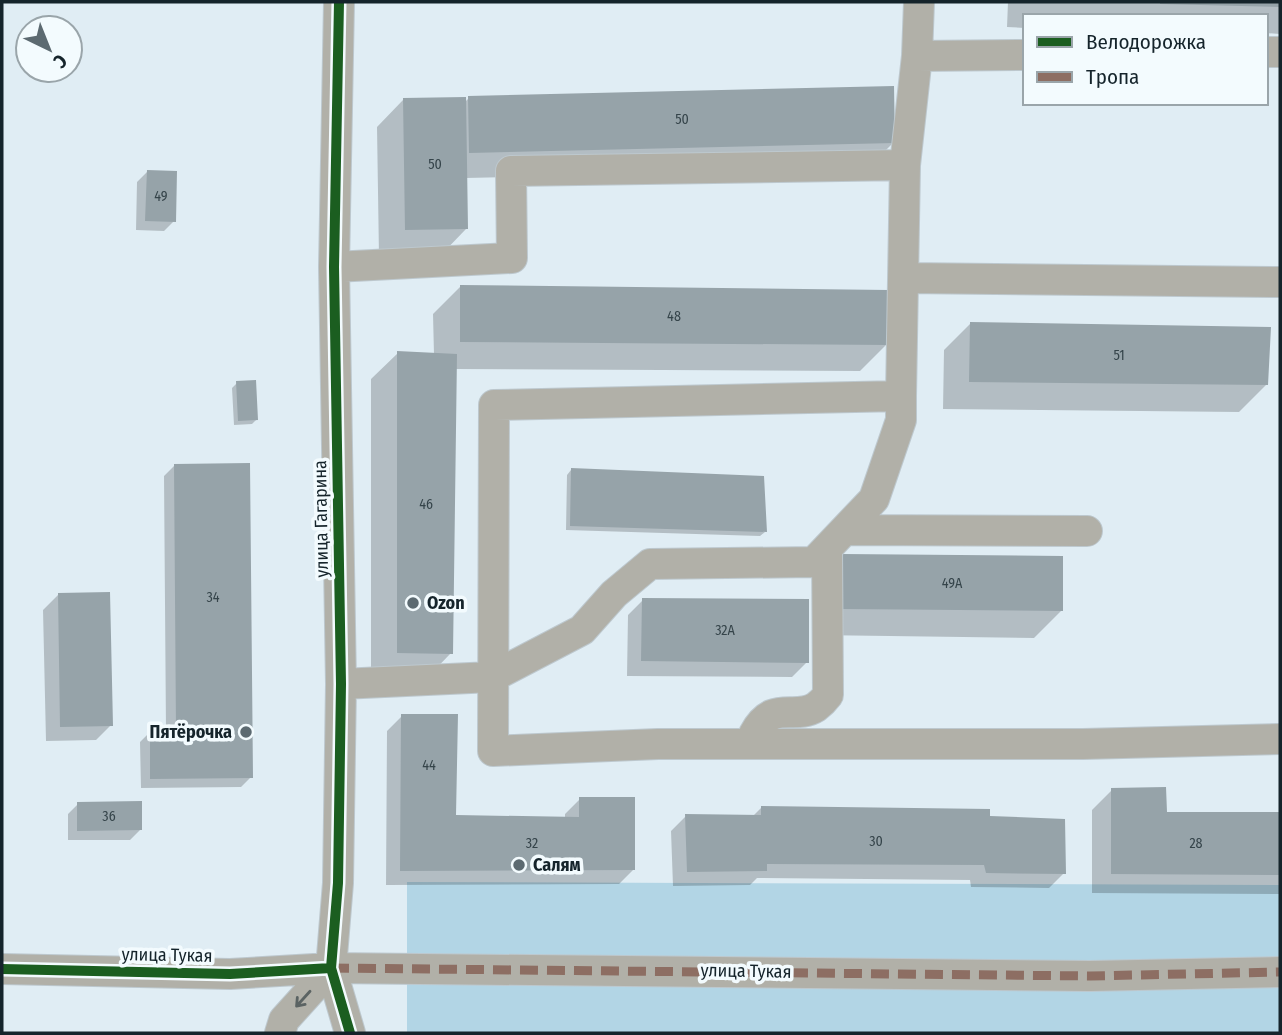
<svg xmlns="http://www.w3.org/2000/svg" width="1282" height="1035" font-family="'Fira Sans Condensed',sans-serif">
	<rect width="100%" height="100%" fill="#e0edf4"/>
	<path fill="#b2d5e5" d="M 407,882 L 1280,885 L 1280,1033 L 407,1033 Z"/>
	<path fill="#0003" d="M 1008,2 L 1280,2 L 1280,34 L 1266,33 L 1266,16 L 1025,16 L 1025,28 L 1007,27 Z
		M 469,98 L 894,142 L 867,169 L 466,178 L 466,229 L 440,256 L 379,257 L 377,127 L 403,100 L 465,102 Z
		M 147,172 L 174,221 L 164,231 L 136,230 L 137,182 Z
		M 460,287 L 887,344 L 860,371 L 455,369 L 451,653 L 425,680 L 371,679 L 371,379 L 398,353 L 434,355 L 433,314 Z
		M 971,323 L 1266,385 L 1239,412 L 943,409 L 944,350 Z
		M 237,383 L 257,419 L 252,424 L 234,425 L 232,388 Z
		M 174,466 L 251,777 L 241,787 L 141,788 L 140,742 L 150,732 L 166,732 L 164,476 Z
		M 571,470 L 765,532 L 760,536 L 566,530 L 567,475 Z
		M 843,556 L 1061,611 L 1034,638 L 815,635 L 816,583 Z
		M 58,595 L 111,725 L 96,740 L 46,741 L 43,610 Z
		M 643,600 L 807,662 L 792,677 L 627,676 L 628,615 Z
		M 402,716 L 455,817 L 565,818 L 565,814 L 580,799 L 634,869 L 619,884 L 386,885 L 387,731 Z
		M 1112,790 L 1166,814 L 1280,814 L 1280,894 L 1092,893 L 1092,810 Z
		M 78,804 L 140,830 L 130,840 L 68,840 L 68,814 Z
		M 761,808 L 988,818 L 1064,873 L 1049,888 L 971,887 L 970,880 L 757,878 L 750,885 L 673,886 L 671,831 L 686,816 L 753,816 Z"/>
	<path fill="#96a3a9" d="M 1160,2 L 1280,2 L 1280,7 L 1160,4 Z
		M 894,86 L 895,143 L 469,153 L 468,96 Z
		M 466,97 L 468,229 L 405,230 L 403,98 Z
		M 147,170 L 177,171 L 176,222 L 145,221 Z
		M 460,285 L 889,290 L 889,345 L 460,342 Z
		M 970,322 L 1271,327 L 1268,385 L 969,382 Z
		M 397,351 L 457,354 L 453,654 L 397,653 Z
		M 256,380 L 258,420 L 238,421 L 236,381 Z
		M 250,463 L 253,778 L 150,779 L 150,730 L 176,730 L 174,464 Z
		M 571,468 L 764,476 L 767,532 L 570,526 Z
		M 842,554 L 1063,556 L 1063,611 L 841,609 Z
		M 110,592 L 113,726 L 60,727 L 58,593 Z
		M 642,598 L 809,599 L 809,663 L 641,661 Z
		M 401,714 L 458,714 L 456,815 L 579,817 L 579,797 L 635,797 L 635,870 L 400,871 Z
		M 1166,787 L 1167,812 L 1280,812 L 1280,875 L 1111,874 L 1111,788 Z
		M 142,801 L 142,830 L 77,831 L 77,802 Z
		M 761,806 L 990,809 L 990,816 L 1065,819 L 1066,874 L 986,873 L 984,865 L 767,864 L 767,871 L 687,872 L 685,814 L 761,815 Z"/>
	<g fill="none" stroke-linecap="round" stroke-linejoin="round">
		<g stroke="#bdc8ce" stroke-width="32">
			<path id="minor" d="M 339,2 L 334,267 L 341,684 L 338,883 L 331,968 L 350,1033
				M 919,2 L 917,56 L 1025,55
				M 1266,52 L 1280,52
				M 917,56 L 905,165 L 901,396 L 494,405 L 493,751 L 658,744 L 1083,744 L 1280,739
				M 334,267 L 512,258 L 511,171 L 905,165
				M 905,278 L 1280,282
				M 845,530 L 1087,531
				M 341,684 L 492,677 L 582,630 L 614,594 L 650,564 L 814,562 L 874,499 L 901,420 L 901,396
				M 757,744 L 754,734 C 773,698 794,721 816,707 C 820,704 825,699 828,695 L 827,549
				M 2,969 L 230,974 L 331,968 L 1090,976 L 1280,972
				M 280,1033 L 284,1020 L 331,968"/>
		</g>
		<use href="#minor" stroke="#b1b0a8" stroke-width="30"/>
		<path stroke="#8d6e63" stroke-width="9" stroke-dasharray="18 9" stroke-linecap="butt" d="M 331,968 L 1090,976 L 1280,972"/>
		<g stroke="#f3fbfe" stroke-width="15">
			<path id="cycleway" d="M 339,2 L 334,267 L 341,684 L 338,883 L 331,968 L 350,1033
				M 2,969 L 230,974 L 331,968"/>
		</g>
		<use href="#cycleway" stroke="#1b5e20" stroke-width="10"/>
	</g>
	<defs><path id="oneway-shaft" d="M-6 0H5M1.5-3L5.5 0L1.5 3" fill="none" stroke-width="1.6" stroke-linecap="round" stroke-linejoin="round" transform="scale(1.75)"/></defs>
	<use stroke="#5b6363" href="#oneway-shaft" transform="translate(303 999) rotate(132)"/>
	<g fill="#5c6a71" stroke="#f3fbfe" stroke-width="2.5">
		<circle cx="413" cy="603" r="7"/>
		<circle cx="246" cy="732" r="7"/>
		<circle cx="519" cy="865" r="7"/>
	</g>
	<g text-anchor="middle" stroke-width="7" stroke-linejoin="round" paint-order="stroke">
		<g font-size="14" fill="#35444a">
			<text x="682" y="124">50</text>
			<text x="435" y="169">50</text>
			<text x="161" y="201">49</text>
			<text x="674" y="321">48</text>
			<text x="1119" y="360">51</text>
			<text x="426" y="509">46</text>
			<text x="952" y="588">49А</text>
			<text x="213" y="602">34</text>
			<text x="725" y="635">32А</text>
			<text x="429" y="770">44</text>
			<text x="109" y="821">36</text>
			<text x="876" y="846">30</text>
			<text x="532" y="848">32</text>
			<text x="1196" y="848">28</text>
		</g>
		<g font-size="18" fill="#15242b" stroke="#f3fbfe">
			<text transform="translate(321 519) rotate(-91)" y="6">улица Гагарина</text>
			<text transform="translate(167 955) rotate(1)" y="6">улица Тукая</text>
			<text transform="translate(746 971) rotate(1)" y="6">улица Тукая</text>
		</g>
		<g font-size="18" font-weight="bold" fill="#15242b" stroke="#f3fbfe" text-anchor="start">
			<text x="427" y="609">Ozon</text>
			<text x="232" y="738" text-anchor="end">Пятёрочка</text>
			<text x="533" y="871">Салям</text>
		</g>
	</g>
	<rect width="1282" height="1035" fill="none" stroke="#15242b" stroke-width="7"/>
	<rect x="1023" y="14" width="245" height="91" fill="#f3fbfe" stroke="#9aa5aa" stroke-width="2"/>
	<rect x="1037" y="37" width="35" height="10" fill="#1b5e20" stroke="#9aa5aa" stroke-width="2"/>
	<text x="1086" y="49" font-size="21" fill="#15242b">Велодорожка</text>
	<rect x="1037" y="72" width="35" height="10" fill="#8d6e63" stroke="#9aa5aa" stroke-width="2"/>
	<text x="1086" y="84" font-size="21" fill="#15242b">Тропа</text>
	<g transform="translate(49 49) rotate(137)"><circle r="33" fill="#f3fbfe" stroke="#9aa5aa" stroke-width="2"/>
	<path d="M0-5L12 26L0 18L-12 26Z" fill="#5c6a71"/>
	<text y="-10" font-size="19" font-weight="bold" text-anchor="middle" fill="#15242b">С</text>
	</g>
</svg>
